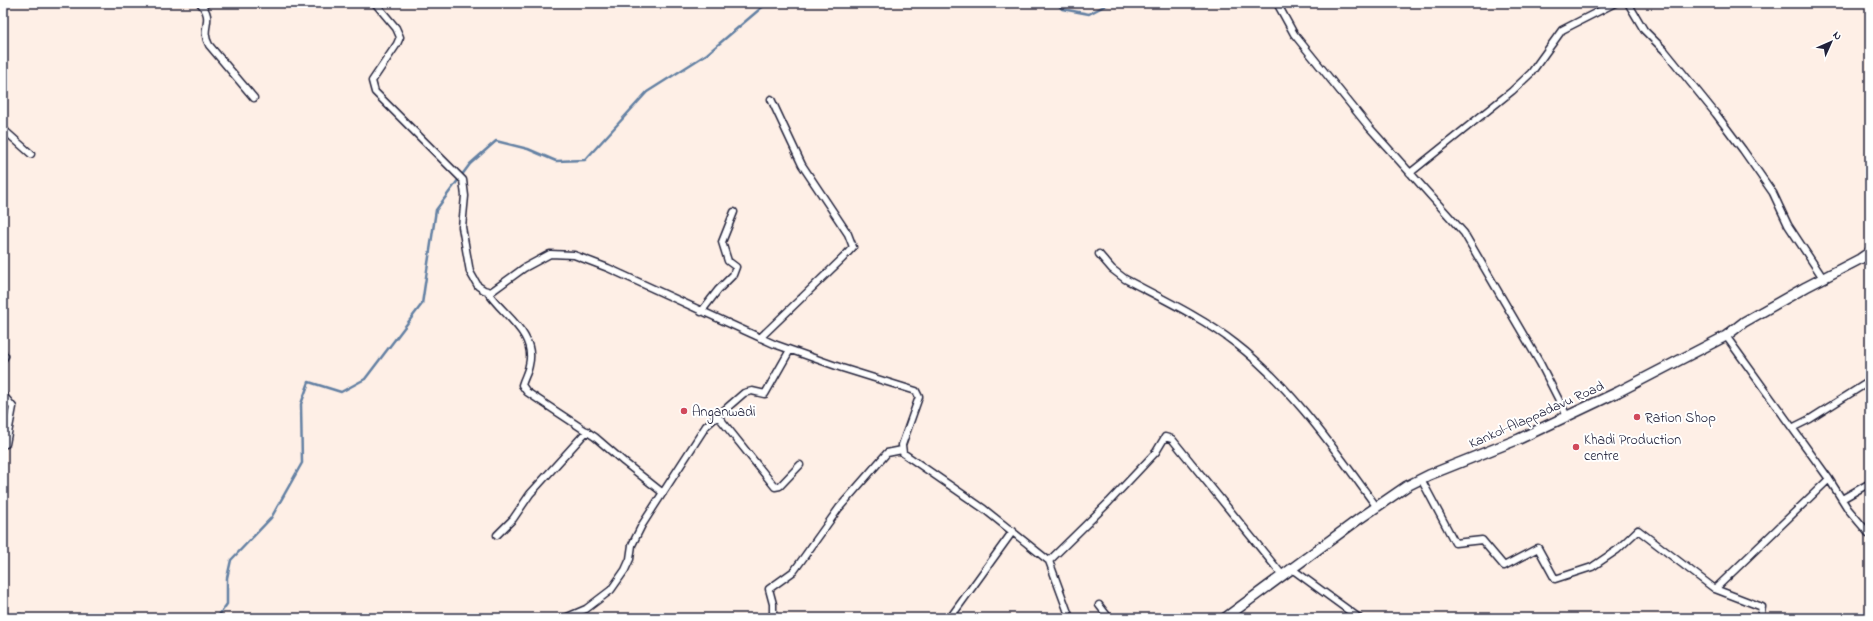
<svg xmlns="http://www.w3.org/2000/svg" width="1873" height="621" font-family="'Indie Flower',sans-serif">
	<rect width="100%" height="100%" fill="#feefe6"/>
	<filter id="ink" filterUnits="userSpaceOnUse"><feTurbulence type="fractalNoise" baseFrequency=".025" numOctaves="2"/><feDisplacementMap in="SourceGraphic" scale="8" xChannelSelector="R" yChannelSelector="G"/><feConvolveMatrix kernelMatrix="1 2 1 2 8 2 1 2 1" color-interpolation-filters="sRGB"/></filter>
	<g filter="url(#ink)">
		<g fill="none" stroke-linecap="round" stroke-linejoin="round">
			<path stroke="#6380a3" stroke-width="2.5" d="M 1057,3 L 1062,9 L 1089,14 L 1110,3
				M 3,615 L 21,614 L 23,618
				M 217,618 L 227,604 L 227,578 L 231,560 L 271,518 L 302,463 L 301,404 L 309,382 L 341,392 L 365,379 L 422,304 L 436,210 L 470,164 L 496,141 L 528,149 L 556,161 L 585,160 L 647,92 L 707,54 L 767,3"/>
			<g stroke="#22223b" stroke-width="9">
				<path id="street" d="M 200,3 C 216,21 199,26 209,45 L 254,98
					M 375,3 L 396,28 L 400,37 L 397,44 L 372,81 L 375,92 L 463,180 L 465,196 L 462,227 L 470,272 L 478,286 L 484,290 L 491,292 L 524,268 L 550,254 L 574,255 L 608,268 L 774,344 L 842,368 L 916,391 L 919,397 L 902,445 L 903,453 L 984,509 L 1049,561 L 1070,618
					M 1277,3 L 1294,34 L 1369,127 L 1464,233 L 1540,363 L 1567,416
					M 1628,3 L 1644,30 L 1665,51 L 1716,114 L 1743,150 L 1773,193 L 1788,225 L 1823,278
					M 3,129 L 31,154
					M 1410,173 L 1512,91 L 1531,73 L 1562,30 L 1615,3
					M 1099,254 L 1112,269 L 1125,279 C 1159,297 1205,319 1235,343 C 1291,386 1335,450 1376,506
					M 487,291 C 502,315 537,333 529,365 C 528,372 524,378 522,385 L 527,392 L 595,437 L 624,462 L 663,493
					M 701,312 L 718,290 L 733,275 L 736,267 L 728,261 L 722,242 L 734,212
					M 1726,336 L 1829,479 L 1848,509 L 1870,535
					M 760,338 L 843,258 L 853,247 L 848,234 L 802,165 L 771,99
					M 3,354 L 5,356 L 3,359
					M 3,395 L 13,407 L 6,444
					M 718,416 L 775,487 L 780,486 L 800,465
					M 1792,428 L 1810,419 L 1870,381
					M 1421,479 L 1455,543 L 1482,540 L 1504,566 L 1538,548 L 1555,579 L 1592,567 L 1617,550 L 1638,530 L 1715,589 L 1829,479
					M 1842,499 L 1870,483
					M 497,535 L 513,519 L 530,494 L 587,431
					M 1049,561 L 1109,502 L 1156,452 L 1165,437 L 1172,439 L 1283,576
					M 1292,569 L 1359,618
					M 1715,589 L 1762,607 L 1760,618
					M 1099,605 L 1109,618
					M 565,618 L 586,609 L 611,590 L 625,570 L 630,559 L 632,545 L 642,525 L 706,426 L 744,393 L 752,391 L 765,394 L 790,350
					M 773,618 L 773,604 L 769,589 L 794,571 L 839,508 L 887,453 L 902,450
					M 950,618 L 1013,531"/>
			</g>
			<g stroke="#22223b" stroke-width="12">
				<path id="secondary" d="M 1225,618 L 1359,519 L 1407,486 L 1429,475 L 1519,439 L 1618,392 L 1726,336 L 1744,322 L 1806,287 L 1860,259 L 1870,252"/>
			</g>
			<use href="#street" stroke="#fff" stroke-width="6"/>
			<use href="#secondary" stroke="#fff" stroke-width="9"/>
		</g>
	</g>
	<g fill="#d1495b" stroke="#fff" stroke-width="1.5">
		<circle cx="684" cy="411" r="4"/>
		<circle cx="1637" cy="417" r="4"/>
		<circle cx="1576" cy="447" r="4"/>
	</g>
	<g text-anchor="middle" stroke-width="4" stroke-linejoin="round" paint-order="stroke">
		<g font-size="14" fill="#22223b" stroke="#fff" text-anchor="start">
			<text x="692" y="416">Anganwadi</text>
			<text x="1645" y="422">Ration Shop</text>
			<text x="1584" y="444">Khadi Production<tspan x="1584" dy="16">centre</tspan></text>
		</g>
		<g font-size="14" fill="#22223b" stroke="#fff">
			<text transform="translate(1536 414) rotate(-24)" y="5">Kankol-Alappadavu Road</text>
		</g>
	</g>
	<rect width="1873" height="621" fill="none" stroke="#fff" stroke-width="16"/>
	<rect x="8" y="8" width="1857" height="605" fill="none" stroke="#22223b" stroke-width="1.5" filter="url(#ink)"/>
	<g transform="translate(1831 42) rotate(45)" stroke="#ffffff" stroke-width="3" paint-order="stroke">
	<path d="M0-3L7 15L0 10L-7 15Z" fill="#22223b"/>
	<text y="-6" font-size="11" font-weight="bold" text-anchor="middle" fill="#22223b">N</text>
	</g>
</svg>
